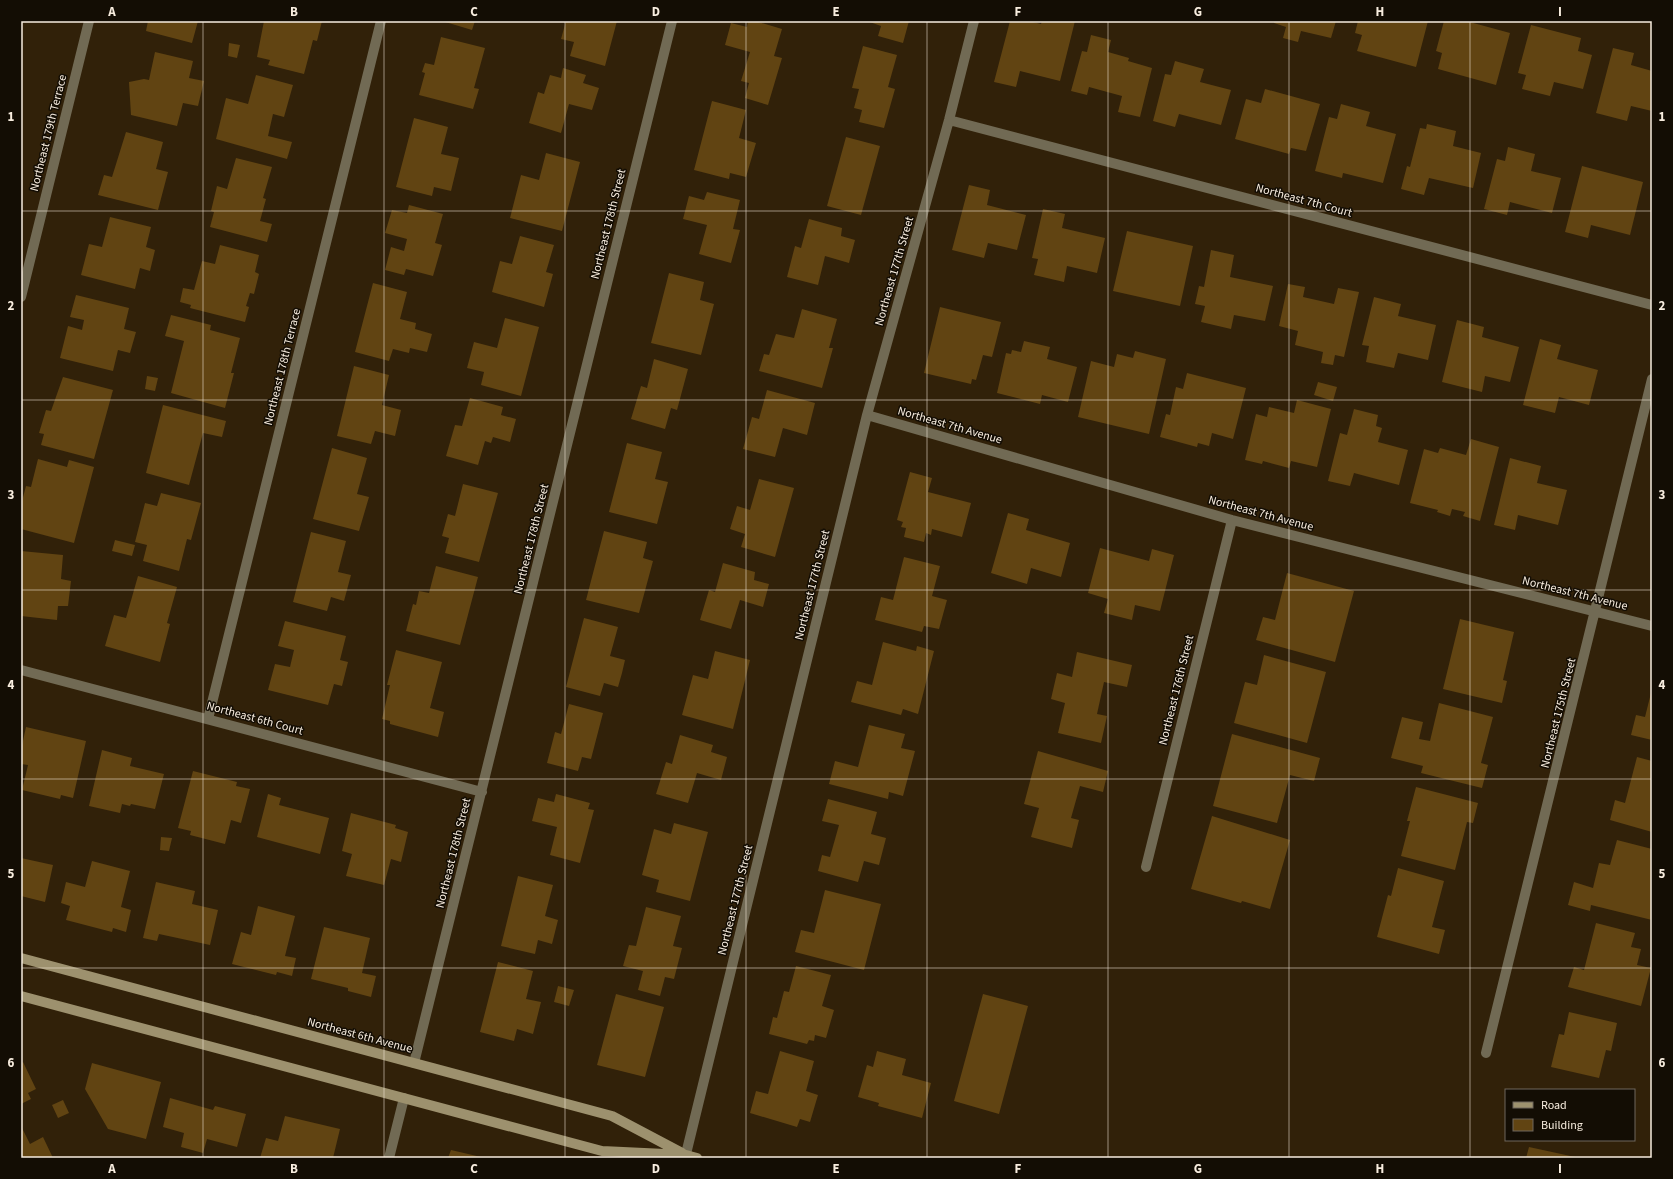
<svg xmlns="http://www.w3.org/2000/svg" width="1673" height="1179" font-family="'Source Sans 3',sans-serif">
	<rect width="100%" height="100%" fill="#312109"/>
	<path fill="#614412" d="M 148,21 L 198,21 L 192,43 L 146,31 Z
		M 264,21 L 322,21 L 317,41 L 313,40 L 304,74 L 268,65 L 270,60 L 257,57 Z
		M 442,21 L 475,21 L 472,30 Z
		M 566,21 L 617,21 L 605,66 L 570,56 L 574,42 L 561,39 Z
		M 748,21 L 755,21 L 782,29 L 774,56 L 782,58 L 768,105 L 745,98 L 749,83 L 741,81 L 750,52 L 725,45 L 731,23 L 747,27 Z
		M 867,21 L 909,21 L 903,43 L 878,36 L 881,26 Z
		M 1010,21 L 1029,21 L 1041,24 L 1042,21 L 1075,21 L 1060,81 L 1020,71 L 1016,87 L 994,82 Z
		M 1274,21 L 1336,21 L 1331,38 L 1301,31 L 1298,42 L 1283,38 L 1286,27 L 1274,23 Z
		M 1358,21 L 1428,21 L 1416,67 L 1357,51 L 1362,35 L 1355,33 Z
		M 1444,21 L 1466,21 L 1510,33 L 1496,85 L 1438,69 L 1442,53 L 1436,51 Z
		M 1531,25 L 1581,38 L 1578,51 L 1592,55 L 1583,89 L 1554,82 L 1550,96 L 1522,89 L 1526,75 L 1518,73 Z
		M 1091,35 L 1111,40 L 1108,52 L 1129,58 L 1128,61 L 1152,68 L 1140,117 L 1118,112 L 1122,96 L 1089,87 L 1087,95 L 1071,91 L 1082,51 L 1087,52 Z
		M 441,37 L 485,48 L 474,88 L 479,89 L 473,109 L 419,95 L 425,73 L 422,72 L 425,63 L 434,65 Z
		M 229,43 L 240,45 L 237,58 L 228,56 Z
		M 863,46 L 897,55 L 888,87 L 895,89 L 884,128 L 859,122 L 862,110 L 854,108 L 859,89 L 852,88 Z
		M 1613,48 L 1634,53 L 1631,65 L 1652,71 L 1652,111 L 1631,106 L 1627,121 L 1596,113 Z
		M 155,52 L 193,61 L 189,78 L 204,81 L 198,106 L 183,103 L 177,126 L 131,115 L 129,82 L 144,79 L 149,80 Z
		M 1175,61 L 1204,69 L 1200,82 L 1231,90 L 1221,125 L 1179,114 L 1175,127 L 1153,121 L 1165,74 L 1171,75 Z
		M 563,68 L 586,75 L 583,83 L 599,88 L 592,110 L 569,104 L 561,133 L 529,123 L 538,92 L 544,94 L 550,75 L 561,78 Z
		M 256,75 L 293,85 L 284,117 L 273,114 L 268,136 L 292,142 L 287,159 L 216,139 L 226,98 L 248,104 Z
		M 1265,89 L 1320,104 L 1306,151 L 1291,148 L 1289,154 L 1235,139 L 1246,99 L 1261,103 Z
		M 712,101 L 746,110 L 739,138 L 756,143 L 746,177 L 730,173 L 729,179 L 694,170 Z
		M 1341,104 L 1370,112 L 1366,126 L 1396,134 L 1383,183 L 1343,173 L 1342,178 L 1315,171 L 1329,117 L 1337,119 Z
		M 414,118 L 448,127 L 441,154 L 459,158 L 451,191 L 434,187 L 432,196 L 396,187 Z
		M 1427,124 L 1456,131 L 1453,146 L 1481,153 L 1473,188 L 1429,178 L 1424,195 L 1401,189 L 1407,166 L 1410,167 L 1420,128 L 1426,129 Z
		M 126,132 L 163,142 L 156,169 L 168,172 L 158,210 L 98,195 L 104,175 L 112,177 Z
		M 846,137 L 880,146 L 861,215 L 827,206 Z
		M 1508,147 L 1535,154 L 1531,171 L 1561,178 L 1552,213 L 1510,202 L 1507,215 L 1484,209 L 1497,159 L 1505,161 Z
		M 546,153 L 580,162 L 562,231 L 510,218 L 521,175 L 539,180 Z
		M 236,158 L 272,167 L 263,198 L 266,199 L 260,221 L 272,224 L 267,242 L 210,227 L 214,212 L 211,211 L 217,186 L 227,189 Z
		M 1582,166 L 1643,182 L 1630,235 L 1591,225 L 1588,238 L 1565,232 Z
		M 969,185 L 990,190 L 987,205 L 1026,215 L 1017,250 L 988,243 L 984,258 L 952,250 Z
		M 707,192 L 740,200 L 733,229 L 740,230 L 731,263 L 699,254 L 707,225 L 683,219 L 689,196 L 704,200 Z
		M 409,205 L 443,214 L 435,243 L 442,245 L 433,276 L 406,269 L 404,275 L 385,270 L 391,247 L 404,251 L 407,239 L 385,233 L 392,210 L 407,213 Z
		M 1043,209 L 1065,214 L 1062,228 L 1105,238 L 1097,273 L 1067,266 L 1064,282 L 1034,275 L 1038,259 L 1032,258 Z
		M 110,217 L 151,227 L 146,247 L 155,250 L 150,271 L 140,268 L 135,289 L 81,275 L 89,244 L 102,247 Z
		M 809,219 L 842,228 L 841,236 L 855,240 L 849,263 L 825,256 L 818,285 L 787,277 L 795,246 L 801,248 Z
		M 1127,231 L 1193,246 L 1180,306 L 1113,291 Z
		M 520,236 L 554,245 L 546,272 L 553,274 L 544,307 L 492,292 L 500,261 L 512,264 Z
		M 220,245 L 259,255 L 255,272 L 259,274 L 254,294 L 250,293 L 246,306 L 249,307 L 245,322 L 190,308 L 191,305 L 180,302 L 183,288 L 194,290 L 202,261 L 215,264 Z
		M 1211,250 L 1234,255 L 1230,277 L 1273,286 L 1265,321 L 1234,315 L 1231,329 L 1201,322 L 1205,306 L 1195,304 L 1199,286 L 1204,287 Z
		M 669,273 L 704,282 L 700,300 L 714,304 L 701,355 L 651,343 Z
		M 373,283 L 407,292 L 400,319 L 416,323 L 415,329 L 432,334 L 427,352 L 410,348 L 409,353 L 393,349 L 389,361 L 355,352 Z
		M 1288,284 L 1305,287 L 1303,297 L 1334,304 L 1338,288 L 1359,292 L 1344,357 L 1335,355 L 1333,365 L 1321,363 L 1323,352 L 1295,345 L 1298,331 L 1279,326 Z
		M 76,295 L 129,308 L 124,329 L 136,332 L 130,353 L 118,350 L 113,371 L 60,358 L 68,326 L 82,330 L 84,320 L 70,317 Z
		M 1374,297 L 1401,304 L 1398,316 L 1436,325 L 1428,360 L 1398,353 L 1394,368 L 1366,362 L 1369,346 L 1362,345 Z
		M 940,307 L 1001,322 L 992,357 L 983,355 L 976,380 L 972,379 L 971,384 L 924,373 Z
		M 802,309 L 837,319 L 829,348 L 833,348 L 822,388 L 759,371 L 764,354 L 769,355 L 776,334 L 794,338 Z
		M 171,315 L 211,325 L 210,330 L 240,338 L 231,373 L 234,373 L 225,408 L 171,393 L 184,341 L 165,336 Z
		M 505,318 L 539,327 L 521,396 L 481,385 L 484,372 L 467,368 L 474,342 L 497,348 Z
		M 1457,320 L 1484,327 L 1482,337 L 1519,347 L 1510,382 L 1485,376 L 1482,392 L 1442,382 Z
		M 1540,339 L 1561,345 L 1557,359 L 1598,370 L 1589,405 L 1559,397 L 1555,413 L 1523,405 Z
		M 1024,341 L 1050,347 L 1047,359 L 1077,367 L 1068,402 L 1042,395 L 1040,404 L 997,393 L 1006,353 L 1011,354 L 1012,350 L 1021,352 Z
		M 1135,351 L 1166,359 L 1149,434 L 1078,417 L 1091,361 L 1114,367 L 1117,354 L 1133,358 Z
		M 654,359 L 688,369 L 677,410 L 671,408 L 665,429 L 631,419 L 641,386 L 647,388 Z
		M 354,366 L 389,375 L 382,405 L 401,410 L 395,436 L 375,431 L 371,444 L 337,436 Z
		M 1187,373 L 1246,388 L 1233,439 L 1212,433 L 1209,446 L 1198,443 L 1197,447 L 1160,437 L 1166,414 L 1170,415 L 1176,387 L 1183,389 Z
		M 147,376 L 158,378 L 155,391 L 145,389 Z
		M 63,377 L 113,390 L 94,459 L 41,445 L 44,434 L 39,433 L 46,410 L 51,411 Z
		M 1318,382 L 1337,387 L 1333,401 L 1314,395 Z
		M 767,390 L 815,403 L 807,435 L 783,428 L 775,457 L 743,449 L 752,417 L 759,419 Z
		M 470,398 L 503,407 L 501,415 L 516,419 L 510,442 L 493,437 L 491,443 L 485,441 L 478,465 L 446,456 L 455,425 L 462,426 Z
		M 1297,400 L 1331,409 L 1317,467 L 1291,461 L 1289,468 L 1263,461 L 1262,464 L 1245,460 L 1256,414 L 1267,417 L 1269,407 L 1294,413 Z
		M 163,405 L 226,421 L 222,437 L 203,433 L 189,485 L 146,473 Z
		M 1354,409 L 1378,415 L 1376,426 L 1382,428 L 1378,442 L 1408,450 L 1399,485 L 1354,473 L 1350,486 L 1328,481 L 1340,433 L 1347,435 Z
		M 1471,439 L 1499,447 L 1480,521 L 1463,516 L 1465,512 L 1452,509 L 1450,516 L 1437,512 L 1438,510 L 1410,503 L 1424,449 L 1438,453 L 1440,448 L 1466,455 Z
		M 627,443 L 662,452 L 655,479 L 668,482 L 657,524 L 609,512 Z
		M 332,448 L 367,458 L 357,494 L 369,497 L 359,531 L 313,519 Z
		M 1510,458 L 1541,466 L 1537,483 L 1567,490 L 1558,525 L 1518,515 L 1515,530 L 1494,525 Z
		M 38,459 L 67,467 L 69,460 L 94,467 L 74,543 L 21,529 L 21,505 L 26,486 L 31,487 Z
		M 910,472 L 932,478 L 928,492 L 971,503 L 962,537 L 932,529 L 931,535 L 926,533 L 924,542 L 904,537 L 906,528 L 901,527 L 903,522 L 897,520 Z
		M 759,479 L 794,488 L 775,557 L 741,547 L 745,534 L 730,529 L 737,506 L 750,510 Z
		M 463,484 L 498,493 L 479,562 L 445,553 L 449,538 L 442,536 L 448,514 L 455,516 Z
		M 161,493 L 201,503 L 191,540 L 187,539 L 179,571 L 143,561 L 147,545 L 135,542 L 145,503 L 157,506 Z
		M 1008,513 L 1029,519 L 1026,530 L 1070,543 L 1061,577 L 1031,568 L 1027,584 L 991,573 Z
		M 604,531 L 647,542 L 643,558 L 653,561 L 639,613 L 586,600 Z
		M 311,532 L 346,541 L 338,572 L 351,575 L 344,601 L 331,597 L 327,611 L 293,602 Z
		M 115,540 L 135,545 L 132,556 L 112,551 Z
		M 1100,548 L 1149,561 L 1152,549 L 1174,555 L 1160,611 L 1135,605 L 1132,620 L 1104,613 L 1108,599 L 1088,593 Z
		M 21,551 L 63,555 L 61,579 L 71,581 L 68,606 L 58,606 L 57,620 L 21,616 Z
		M 904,557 L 940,566 L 932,596 L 947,600 L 939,629 L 924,626 L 922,632 L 875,620 L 881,597 L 893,600 Z
		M 723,563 L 755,572 L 754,580 L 769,584 L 763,607 L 740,600 L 731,629 L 700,620 L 709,590 L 715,592 Z
		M 436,566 L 478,577 L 460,645 L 406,631 L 413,604 L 416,605 L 419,591 L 429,593 Z
		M 1287,573 L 1354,591 L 1335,662 L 1256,640 L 1263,617 L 1275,620 Z
		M 138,576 L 177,587 L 167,623 L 170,624 L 160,662 L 105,646 L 114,615 L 126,618 Z
		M 584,618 L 618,627 L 610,656 L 625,660 L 622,673 L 618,687 L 604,683 L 600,696 L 566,687 Z
		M 1460,619 L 1514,632 L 1503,680 L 1507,681 L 1502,703 L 1443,689 Z
		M 285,621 L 346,636 L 340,660 L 348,662 L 342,686 L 334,684 L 328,705 L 268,690 L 275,664 L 290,667 L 294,650 L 278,646 Z
		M 883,642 L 916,651 L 917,646 L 934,651 L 918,714 L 903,709 L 901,715 L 851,702 L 857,681 L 872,685 Z
		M 396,650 L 442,662 L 430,708 L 444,712 L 438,737 L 390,724 L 390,721 L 382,719 L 390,685 L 387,685 Z
		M 715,651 L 750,660 L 733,729 L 682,715 L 693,675 L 708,679 Z
		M 1077,652 L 1132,665 L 1127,687 L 1104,682 L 1097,714 L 1107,716 L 1101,743 L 1058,733 L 1065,703 L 1051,699 L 1057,673 L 1072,677 Z
		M 1264,655 L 1326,672 L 1307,743 L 1234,723 L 1245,682 L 1257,685 Z
		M 1651,693 L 1652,693 L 1652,740 L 1631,735 L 1636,715 L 1645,717 Z
		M 1439,703 L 1493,717 L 1481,763 L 1488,765 L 1482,788 L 1421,773 L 1423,766 L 1391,758 L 1402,717 L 1423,722 L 1419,739 L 1430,741 Z
		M 569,704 L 603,713 L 591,759 L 582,757 L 578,771 L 547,763 L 555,732 L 561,734 Z
		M 869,725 L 905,734 L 901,748 L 915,751 L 903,796 L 889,792 L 888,799 L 829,784 L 835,761 L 858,767 Z
		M 26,727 L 86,741 L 73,798 L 61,795 L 60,799 L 22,790 L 28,765 L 21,764 L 21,750 Z
		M 1232,734 L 1320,758 L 1314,781 L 1290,775 L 1277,823 L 1213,806 Z
		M 680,735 L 713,745 L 711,752 L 727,757 L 721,780 L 697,773 L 688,803 L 656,794 L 666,762 L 672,764 Z
		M 102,750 L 132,758 L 130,766 L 164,774 L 155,809 L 131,804 L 130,806 L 122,804 L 120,813 L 89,806 Z
		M 1038,751 L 1108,771 L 1103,792 L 1080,786 L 1071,818 L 1079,820 L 1072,848 L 1031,837 L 1039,808 L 1024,804 Z
		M 1637,757 L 1652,761 L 1652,832 L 1610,820 L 1615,800 L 1625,803 Z
		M 193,771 L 237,782 L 236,786 L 250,789 L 241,823 L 231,820 L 225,844 L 190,835 L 191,831 L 178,828 Z
		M 1416,787 L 1478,803 L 1473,823 L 1467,822 L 1455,870 L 1401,856 L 1410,821 L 1407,821 Z
		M 268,794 L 281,798 L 279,805 L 329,818 L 320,854 L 257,837 Z
		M 556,794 L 590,803 L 588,809 L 594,810 L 580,863 L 550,855 L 557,827 L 532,821 L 538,798 L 554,802 Z
		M 828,799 L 877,812 L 871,834 L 886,838 L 879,865 L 864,861 L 858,882 L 818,871 L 822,855 L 830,857 L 839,825 L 822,821 Z
		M 351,813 L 396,825 L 395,828 L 408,832 L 401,862 L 391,859 L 384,885 L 346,876 L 352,854 L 342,851 Z
		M 1212,816 L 1290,840 L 1270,909 L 1242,901 L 1241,903 L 1191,889 Z
		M 674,823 L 708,832 L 690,901 L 656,892 L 659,880 L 642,875 L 654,829 L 671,834 Z
		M 161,837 L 172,838 L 169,851 L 160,850 Z
		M 1617,840 L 1652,849 L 1652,920 L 1591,905 L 1590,911 L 1568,905 L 1574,882 L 1593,888 L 1599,863 L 1610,865 Z
		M 21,858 L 53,865 L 45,902 L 21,896 Z
		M 92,861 L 130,871 L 121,907 L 131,910 L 126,932 L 113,928 L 112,932 L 66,920 L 70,906 L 61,903 L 66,882 L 85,887 Z
		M 1398,868 L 1444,881 L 1432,927 L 1445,930 L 1439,954 L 1377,937 L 1388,895 L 1391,896 Z
		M 518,876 L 553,885 L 545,916 L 558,920 L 552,944 L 538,940 L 535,954 L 501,946 Z
		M 156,882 L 195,891 L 192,904 L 218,910 L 210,945 L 159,934 L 157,941 L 143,938 Z
		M 825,890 L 881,904 L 864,970 L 795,952 L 801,930 L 814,933 Z
		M 258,906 L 295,916 L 285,956 L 296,958 L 292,976 L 277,972 L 276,975 L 232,964 L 241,932 L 251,935 Z
		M 646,907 L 681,916 L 673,946 L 682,948 L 674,979 L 665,977 L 660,996 L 638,990 L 643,971 L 623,966 L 629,945 L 636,946 Z
		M 1596,923 L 1635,933 L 1631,947 L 1641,949 L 1637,965 L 1651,968 L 1641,1006 L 1568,987 L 1574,967 L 1584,970 Z
		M 324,927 L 370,938 L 362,973 L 376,976 L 371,997 L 348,991 L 348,988 L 311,979 Z
		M 498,962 L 533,971 L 526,999 L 541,1002 L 533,1034 L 517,1029 L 514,1041 L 480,1032 Z
		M 796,966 L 831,975 L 822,1006 L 834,1010 L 826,1038 L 815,1035 L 814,1041 L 809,1040 L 807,1044 L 769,1034 L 773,1017 L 777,1018 L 784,991 L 789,992 Z
		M 558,986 L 574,990 L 569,1006 L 554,1002 Z
		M 616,994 L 664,1007 L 645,1077 L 597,1065 Z
		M 983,994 L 1028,1006 L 999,1114 L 954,1101 Z
		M 1569,1012 L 1617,1023 L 1611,1051 L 1606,1050 L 1599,1078 L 1551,1067 L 1559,1034 L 1564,1035 Z
		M 780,1051 L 814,1061 L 806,1091 L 818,1095 L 810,1122 L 800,1119 L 797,1127 L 750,1113 L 756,1091 L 768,1094 Z
		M 877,1051 L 906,1059 L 902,1075 L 931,1083 L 922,1118 L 878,1106 L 879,1103 L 858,1097 L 867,1065 L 873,1067 Z
		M 23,1062 L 36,1089 L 28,1093 L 31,1099 L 21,1104 L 21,1063 Z
		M 92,1063 L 161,1082 L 146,1139 L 108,1129 L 85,1089 Z
		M 170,1098 L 213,1110 L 215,1106 L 246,1114 L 237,1147 L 207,1139 L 203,1153 L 181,1147 L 184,1133 L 163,1127 Z
		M 63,1100 L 69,1113 L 58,1118 L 52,1105 Z
		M 285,1116 L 340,1129 L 333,1158 L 260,1158 L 266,1138 L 278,1141 Z
		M 21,1126 L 30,1144 L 43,1137 L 53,1158 L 21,1158 Z
		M 1529,1147 L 1575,1157 L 1575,1158 L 1526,1158 Z
		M 451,1150 L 481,1157 L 481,1158 L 448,1158 Z"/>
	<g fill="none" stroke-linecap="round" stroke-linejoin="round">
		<path stroke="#716a54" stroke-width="10" d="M 949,120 L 1652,305
			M 21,297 L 89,21
			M 867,415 L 1232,520 L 1652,626
			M 21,670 L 482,792
			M 208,719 L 381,21
			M 1146,867 L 1232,520
			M 1486,1053 L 1652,379
			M 414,1063 L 672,21
			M 389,1158 L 404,1098
			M 685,1158 L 867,415 L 949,120 L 974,21"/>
		<path stroke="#9d916e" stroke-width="10" d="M 21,958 L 612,1116 L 682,1153
			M 21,996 L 602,1151 L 686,1155 L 697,1158"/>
	</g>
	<path fill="none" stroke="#f8eddf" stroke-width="1" stroke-opacity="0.55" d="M 203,21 L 203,1158M 384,21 L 384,1158M 565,21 L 565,1158M 746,21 L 746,1158M 927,21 L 927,1158M 1108,21 L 1108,1158M 1289,21 L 1289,1158M 1470,21 L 1470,1158M 21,211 L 1652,211M 21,400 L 1652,400M 21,590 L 1652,590M 21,779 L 1652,779M 21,968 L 1652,968"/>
	<g text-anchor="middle" stroke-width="3" stroke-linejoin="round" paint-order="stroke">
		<g font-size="12" fill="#f8eddf" stroke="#130d04">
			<text transform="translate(48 133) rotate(-76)" y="4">Northeast 179th Terrace</text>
			<text transform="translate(1304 200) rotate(15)" y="4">Northeast 7th Court</text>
			<text transform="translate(608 224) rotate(-76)" y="4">Northeast 178th Street</text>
			<text transform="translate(894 271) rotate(-74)" y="4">Northeast 177th Street</text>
			<text transform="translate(282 367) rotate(-76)" y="4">Northeast 178th Terrace</text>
			<text transform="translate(950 425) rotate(16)" y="4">Northeast 7th Avenue</text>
			<text transform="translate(1261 513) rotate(15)" y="4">Northeast 7th Avenue</text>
			<text transform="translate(531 539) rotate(-76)" y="4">Northeast 178th Street</text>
			<text transform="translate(812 585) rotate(-76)" y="4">Northeast 177th Street</text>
			<text transform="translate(1575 593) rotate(14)" y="4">Northeast 7th Avenue</text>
			<text transform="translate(1176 690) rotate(-76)" y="4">Northeast 176th Street</text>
			<text transform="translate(1558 713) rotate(-76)" y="4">Northeast 175th Street</text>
			<text transform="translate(255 718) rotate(15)" y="4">Northeast 6th Court</text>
			<text transform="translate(453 853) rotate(-76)" y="4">Northeast 178th Street</text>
			<text transform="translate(735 900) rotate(-76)" y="4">Northeast 177th Street</text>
			<text transform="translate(360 1035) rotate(15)" y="4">Northeast 6th Avenue</text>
		</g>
	</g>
	<rect width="1673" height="1179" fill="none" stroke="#130d04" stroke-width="44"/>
	<rect x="1505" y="1089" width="130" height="52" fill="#130d04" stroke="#6f675c"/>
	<rect x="1513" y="1102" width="20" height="6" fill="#9d916e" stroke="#6f675c"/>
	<text x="1541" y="1109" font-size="12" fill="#f8eddf">Road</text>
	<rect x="1513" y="1119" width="20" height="12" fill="#614412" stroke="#6f675c"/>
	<text x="1541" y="1129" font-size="12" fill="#f8eddf">Building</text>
	<rect x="22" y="22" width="1629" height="1135" fill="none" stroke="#f8eddf" stroke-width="1.5"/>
	<g font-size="13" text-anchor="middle" font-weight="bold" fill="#f8eddf">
		<text x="112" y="16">A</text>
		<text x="294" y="16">B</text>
		<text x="474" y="16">C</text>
		<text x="656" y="16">D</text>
		<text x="836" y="16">E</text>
		<text x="1018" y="16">F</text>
		<text x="1198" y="16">G</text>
		<text x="1380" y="16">H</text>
		<text x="1560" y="16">I</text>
		<text x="11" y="121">1</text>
		<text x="1662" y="121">1</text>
		<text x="11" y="310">2</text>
		<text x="1662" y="310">2</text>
		<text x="11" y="499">3</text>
		<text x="1662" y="499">3</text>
		<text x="11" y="689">4</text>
		<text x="1662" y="689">4</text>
		<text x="11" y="878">5</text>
		<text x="1662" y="878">5</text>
		<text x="11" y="1067">6</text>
		<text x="1662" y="1067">6</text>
		<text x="112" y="1173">A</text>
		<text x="294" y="1173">B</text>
		<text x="474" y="1173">C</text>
		<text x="656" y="1173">D</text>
		<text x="836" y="1173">E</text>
		<text x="1018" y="1173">F</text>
		<text x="1198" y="1173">G</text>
		<text x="1380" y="1173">H</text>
		<text x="1560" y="1173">I</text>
	</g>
</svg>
